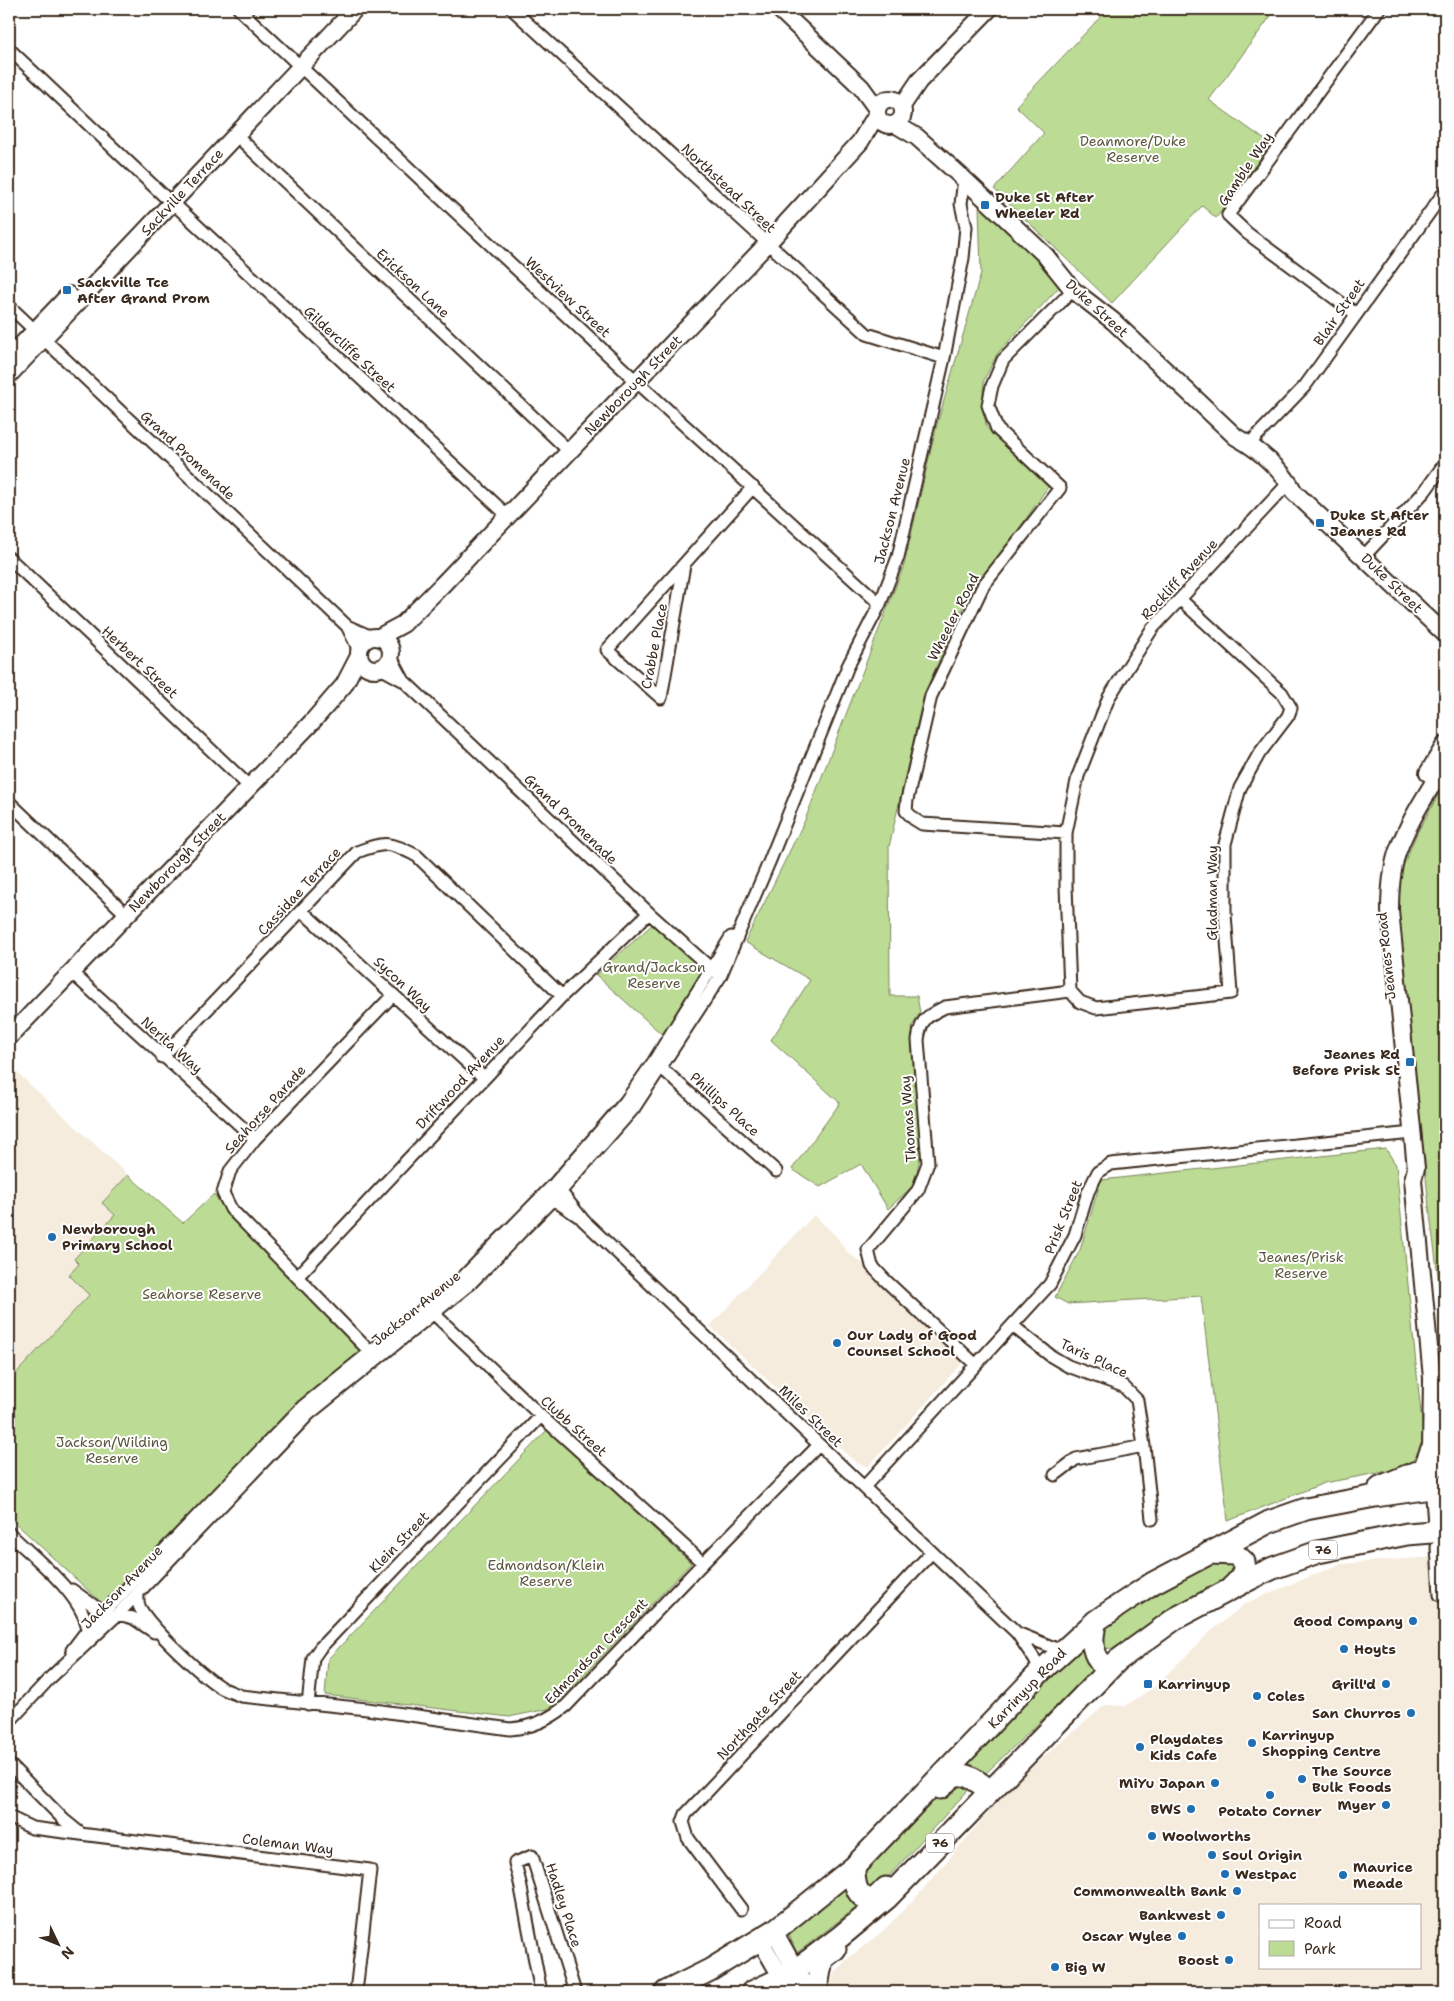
<svg xmlns="http://www.w3.org/2000/svg" width="1454" height="2001" font-family="'Shantell Sans',sans-serif">
	<rect width="100%" height="100%" fill="#fff"/>
	<filter id="ink" filterUnits="userSpaceOnUse"><feTurbulence type="fractalNoise" baseFrequency=".02" numOctaves="2"/><feDisplacementMap in="SourceGraphic" scale="10" xChannelSelector="R" yChannelSelector="G"/><feConvolveMatrix kernelMatrix="1 2 1 2 8 2 1 2 1" color-interpolation-filters="sRGB"/></filter>
	<g filter="url(#ink)">
		<path fill="#f5ecde" fill-rule="evenodd" d="M 9,1065 L 128,1175 L 102,1203 L 115,1215 L 74,1259 L 79,1264 L 89,1294 L 9,1381 Z
			M 814,1215 L 836,1236 L 847,1252 L 862,1263 L 877,1281 L 964,1361 L 868,1467 L 856,1463 L 710,1326 Z
			M 1445,1556 L 1445,1992 L 828,1992 L 834,1973 L 846,1960 L 883,1931 L 919,1894 L 1015,1781 L 1105,1705 L 1125,1706 L 1154,1687 L 1210,1632 L 1246,1603 L 1340,1564 ZM 1260,1905 L 1420,1905 L 1420,1967 L 1260,1967 Z"/>
		<path fill="#bcdc95" stroke="#7c835a" d="M 1108,9 L 1276,9 L 1209,100 L 1272,145 L 1216,218 L 1202,206 L 1112,303 L 994,189 L 1044,133 L 1016,106 Z
			M 979,205 L 1063,283 L 997,354 L 984,380 L 982,407 L 987,428 L 1048,487 L 1019,529 L 971,590 L 924,694 L 889,847 L 890,996 L 917,996 L 920,1013 L 912,1026 L 922,1148 L 914,1185 L 888,1209 L 861,1164 L 820,1187 L 792,1169 L 840,1103 L 771,1040 L 810,980 L 745,942 L 805,820 L 904,565 L 936,428 L 981,273 Z
			M 1445,783 L 1445,1330 L 1429,1207 L 1399,913 L 1400,873 L 1417,833 Z
			M 655,922 L 706,971 L 666,1038 L 596,975 Z
			M 1386,1149 L 1396,1165 L 1426,1464 L 1324,1483 L 1228,1521 L 1201,1296 L 1068,1304 L 1055,1297 L 1080,1250 L 1101,1180 Z
			M 128,1175 L 183,1223 L 214,1194 L 226,1212 L 362,1353 L 291,1409 L 106,1607 L 9,1517 L 9,1381 L 89,1295 L 69,1275 L 79,1264 L 74,1259 L 115,1215 L 102,1203 Z
			M 547,1430 L 691,1563 L 563,1697 L 548,1709 L 509,1717 L 325,1695 L 328,1659 Z
			M 1222,1557 L 1237,1568 L 1234,1577 L 1204,1594 L 1192,1597 L 1114,1648 L 1101,1649 L 1105,1621 Z
			M 1079,1643 L 1082,1652 L 1096,1668 L 983,1776 L 958,1767 Z
			M 955,1779 L 972,1786 L 877,1889 L 840,1920 L 797,1953 L 789,1935 L 800,1920 Z"/>
		<g fill="none" stroke-linecap="round" stroke-linejoin="round">
			<g stroke="#3b2a1e" stroke-width="15">
				<path id="street" d="M 239,9 L 636,381 L 880,604
					M 512,9 L 867,334 L 944,358
					M 9,49 L 164,196
					M 236,135 L 569,451
					M 173,203 L 508,516
					M 9,306 L 347,626 L 359,650
					M 1356,314 L 1247,233 L 1228,215 L 1379,9
					M 1249,444 L 1305,386 L 1445,191
					M 1364,556 L 1425,491 L 1445,463
					M 9,558 L 250,787
					M 684,565 L 661,698 L 607,650 L 753,487
					M 347,626 L 372,637
					M 391,657 L 404,681
					M 382,669 L 404,681 L 649,913 L 715,972
					M 9,802 L 127,915
					M 1066,833 L 922,824 L 914,819 L 906,811 L 907,800 L 931,696 L 983,586 L 1060,488 L 997,429 L 988,405 L 992,386 L 1003,360 L 1073,290
					M 302,911 L 484,1078
					M 71,972 L 255,1139
					M 1070,991 L 1080,1002 L 1096,1008 L 1231,993 L 1225,914 L 1225,844 L 1240,788 L 1259,754 L 1288,716 L 1291,708 L 1282,693 L 1181,600
					M 1070,991 L 1066,886 L 1066,833 L 1078,776 L 1109,697 L 1152,629 L 1283,489
					M 162,1057 L 357,852 C 386,841 390,842 417,856 L 562,996
					M 656,1063 L 776,1171
					M 556,1186 L 583,1220 L 1017,1633 L 1035,1660 L 1040,1672
					M 548,1196 L 578,1216
					M 298,1276 L 562,996 L 649,913
					M 429,1309 L 541,1416 L 703,1563
					M 1013,1326 L 1051,1356 L 1068,1366 L 1123,1386 L 1137,1400 L 1144,1446 L 1152,1519
					M 376,1358 L 231,1209 L 223,1193 L 230,1171 L 255,1139 L 393,995
					M 976,1365 L 885,1280 L 872,1266 L 868,1250 L 918,1190 L 928,1163 L 918,1040 C 921,1018 927,1016 945,1007 L 1070,991
					M 1055,1475 L 1076,1459 L 1144,1446
					M 864,1487 L 1050,1284 L 1075,1235 L 1088,1192 L 1098,1172 L 1111,1164 L 1412,1133
					M 9,1533 C 35,1559 81,1593 88,1629
					M 1437,1547 L 1440,1595
					M 72,1590 L 97,1608 L 106,1611
					M 138,1593 C 138,1598 137,1603 140,1608 C 150,1627 201,1675 220,1687 C 227,1691 234,1693 241,1696 L 367,1709 L 510,1729 C 533,1727 548,1720 566,1706 L 703,1563 L 819,1445
					M 118,1614 L 133,1618 L 154,1632
					M 1017,1633 L 1062,1651
					M 72,1650 L 88,1629 L 303,1406 L 462,1278 L 554,1184 L 625,1102 L 654,1061 L 731,937
					M 308,1704 L 313,1658 L 320,1648 L 541,1416
					M 9,1722 L 49,1679 L 118,1614 L 309,1414 L 470,1284 L 561,1191 L 634,1108 L 720,977 L 770,860 L 848,666 L 880,604 L 898,557 L 944,358 L 963,258 L 966,227 L 961,204 L 964,179
					M 9,1764 L 64,1820 L 80,1833
					M 9,1817 L 32,1828 L 370,1870 L 356,1992
					M 741,1909 L 688,1838 L 683,1822 L 686,1814 L 932,1552
					M 541,1992 L 520,1883 L 515,1863 L 532,1856 L 575,1992"/>
			</g>
			<g stroke="#3b2a1e" stroke-width="20">
				<path id="secondary" d="M 779,9 L 861,87 L 877,109
					M877 112a13 13 0 1 1 26 0a13 13 0 1 1-26 0Z
					M 902,106 L 919,81 L 989,9
					M 895,124 L 917,137 L 964,179 L 1045,255 L 1073,290 L 1113,321 L 1236,437 C 1258,449 1283,470 1294,492 L 1445,634
					M 9,358 L 69,295
					M 9,375 L 355,9
					M359 653a16 16 0 1 1 32 0a16 16 0 1 1-32 0Z
					M 379,637 L 403,624 L 442,585 L 767,244 L 860,142 L 877,114
					M 1428,773 L 1445,745
					M 9,1037 L 312,722 L 344,685 L 359,656
					M 1441,1422 L 1445,1467
					M 1437,1531 L 1431,1451 L 1432,1378 L 1413,1180 L 1416,1168 L 1390,911 C 1390,891 1391,872 1397,853 C 1408,822 1428,792 1445,764
					M 774,1931 L 808,1992
					M 760,1940 L 790,1992"/>
			</g>
			<g stroke="#3b2a1e" stroke-width="25">
				<path id="highway" d="M 1440,1413 L 1445,1432
					M 1380,1487 L 1419,1471 L 1425,1467 L 1431,1451
					M 1209,1553 L 1235,1554 L 1244,1562 C 1246,1573 1239,1581 1231,1588
					M 1096,1621 C 1090,1643 1092,1655 1107,1671
					M 940,1788 C 944,1785 947,1780 952,1777 C 964,1769 981,1784 990,1791
					M 854,1867 C 854,1882 855,1899 874,1900 L 886,1888
					M 666,1992 L 710,1970 L 774,1931 L 854,1867 L 1040,1672 L 1096,1621 L 1124,1602 L 1153,1583 L 1269,1522 L 1306,1509 L 1375,1496 L 1445,1486
					M 752,1992 L 782,1978 L 808,1961 L 841,1936 L 887,1898 L 1117,1661 L 1176,1618 L 1252,1578 L 1273,1568 L 1318,1552 L 1407,1534 L 1445,1531
					M 816,1992 L 822,1959 L 835,1949"/>
			</g>
			<use href="#street" stroke="#fff" stroke-width="11"/>
			<use href="#secondary" stroke="#fff" stroke-width="16"/>
			<use href="#highway" stroke="#fff" stroke-width="21"/>
		</g>
	</g>
	<g fill="#1f6fb2" stroke="#fff" stroke-width="2">
		<rect x="980" y="200" width="10" height="10" rx="2.5"/>
		<rect x="62" y="285" width="10" height="10" rx="2.5"/>
		<rect x="1315" y="518" width="10" height="10" rx="2.5"/>
		<rect x="1405" y="1057" width="10" height="10" rx="2.5"/>
		<circle cx="52" cy="1237" r="5"/>
		<circle cx="837" cy="1343" r="5"/>
		<circle cx="1413" cy="1621" r="5"/>
		<circle cx="1344" cy="1649" r="5"/>
		<rect x="1143" y="1679" width="10" height="10" rx="2.5"/>
		<circle cx="1386" cy="1684" r="5"/>
		<circle cx="1257" cy="1696" r="5"/>
		<circle cx="1411" cy="1713" r="5"/>
		<circle cx="1252" cy="1743" r="5"/>
		<circle cx="1140" cy="1747" r="5"/>
		<circle cx="1302" cy="1779" r="5"/>
		<circle cx="1215" cy="1783" r="5"/>
		<circle cx="1270" cy="1795" r="5"/>
		<circle cx="1386" cy="1805" r="5"/>
		<circle cx="1191" cy="1809" r="5"/>
		<circle cx="1152" cy="1836" r="5"/>
		<circle cx="1212" cy="1855" r="5"/>
		<circle cx="1225" cy="1874" r="5"/>
		<circle cx="1343" cy="1875" r="5"/>
		<circle cx="1237" cy="1891" r="5"/>
		<circle cx="1221" cy="1915" r="5"/>
		<circle cx="1182" cy="1936" r="5"/>
		<circle cx="1229" cy="1960" r="5"/>
		<circle cx="1055" cy="1967" r="5"/>
	</g>
	<g text-anchor="middle" stroke-width="4" stroke-linejoin="round" paint-order="stroke">
		<g fill="#fff" stroke="#766a62" stroke-width="1">
			<rect x="1309" y="1540.5" width="28" height="19" rx="4"/>
			<rect x="926" y="1833.5" width="28" height="19" rx="4"/>
		</g>
		<g font-size="12" font-weight="bold" fill="#3b2a1e">
			<text x="1323" y="1554">76</text>
			<text x="940" y="1847">76</text>
		</g>
		<g font-size="14" fill="#5b563c" stroke="#fff">
			<text x="1133" y="146">Deanmore/Duke<tspan x="1133" dy="16">Reserve</tspan></text>
			<text x="654" y="972">Grand/Jackson<tspan x="654" dy="16">Reserve</tspan></text>
			<text x="1301" y="1262">Jeanes/Prisk<tspan x="1301" dy="16">Reserve</tspan></text>
			<text x="202" y="1299">Seahorse Reserve</text>
			<text x="112" y="1447">Jackson/Wilding<tspan x="112" dy="16">Reserve</tspan></text>
			<text x="546" y="1570">Edmondson/Klein<tspan x="546" dy="16">Reserve</tspan></text>
		</g>
		<g font-size="14" fill="#3b2a1e" stroke="#fff">
			<text transform="translate(1245 169) rotate(-56)" y="5">Gamble Way</text>
			<text transform="translate(729 188) rotate(43)" y="5">Northstead Street</text>
			<text transform="translate(182 192) rotate(-47)" y="5">Sackville Terrace</text>
			<text transform="translate(413 283) rotate(43)" y="5">Erickson Lane</text>
			<text transform="translate(568 297) rotate(43)" y="5">Westview Street</text>
			<text transform="translate(1097 308) rotate(42)" y="5">Duke Street</text>
			<text transform="translate(1339 312) rotate(-55)" y="5">Blair Street</text>
			<text transform="translate(350 349) rotate(43)" y="5">Gildercliffe Street</text>
			<text transform="translate(633 385) rotate(-46)" y="5">Newborough Street</text>
			<text transform="translate(188 455) rotate(43)" y="5">Grand Promenade</text>
			<text transform="translate(892 511) rotate(-76)" y="5">Jackson Avenue</text>
			<text transform="translate(1179 579) rotate(-47)" y="5">Rockliff Avenue</text>
			<text transform="translate(1392 583) rotate(44)" y="5">Duke Street</text>
			<text transform="translate(953 617) rotate(-63)" y="5">Wheeler Road</text>
			<text transform="translate(654 646) rotate(-79)" y="5">Crabbe Place</text>
			<text transform="translate(140 662) rotate(43)" y="5">Herbert Street</text>
			<text transform="translate(571 819) rotate(44)" y="5">Grand Promenade</text>
			<text transform="translate(177 862) rotate(-46)" y="5">Newborough Street</text>
			<text transform="translate(299 891) rotate(-47)" y="5">Cassidae Terrace</text>
			<text transform="translate(1212 893) rotate(-90)" y="5">Gladman Way</text>
			<text transform="translate(1386 956) rotate(-96)" y="5">Jeanes Road</text>
			<text transform="translate(403 984) rotate(43)" y="5">Sycon Way</text>
			<text transform="translate(172 1045) rotate(42)" y="5">Nerita Way</text>
			<text transform="translate(460 1082) rotate(-47)" y="5">Driftwood Avenue</text>
			<text transform="translate(725 1104) rotate(42)" y="5">Phillips Place</text>
			<text transform="translate(265 1109) rotate(-48)" y="5">Seahorse Parade</text>
			<text transform="translate(908 1119) rotate(-94)" y="5">Thomas Way</text>
			<text transform="translate(1063 1217) rotate(-68)" y="5">Prisk Street</text>
			<text transform="translate(416 1308) rotate(-39)" y="5">Jackson Avenue</text>
			<text transform="translate(1094 1358) rotate(25)" y="5">Taris Place</text>
			<text transform="translate(811 1416) rotate(44)" y="5">Miles Street</text>
			<text transform="translate(574 1426) rotate(42)" y="5">Clubb Street</text>
			<text transform="translate(399 1542) rotate(-46)" y="5">Klein Street</text>
			<text transform="translate(122 1587) rotate(-46)" y="5">Jackson Avenue</text>
			<text transform="translate(596 1651) rotate(-46)" y="5">Edmondson Crescent</text>
			<text transform="translate(1027 1688) rotate(-46)" y="5">Karrinyup Road</text>
			<text transform="translate(759 1715) rotate(-47)" y="5">Northgate Street</text>
			<text transform="translate(288 1844) rotate(7)" y="5">Coleman Way</text>
			<text transform="translate(564 1905) rotate(72)" y="5">Hadley Place</text>
		</g>
		<g font-size="14" font-weight="bold" fill="#3b2a1e" stroke="#fff" text-anchor="start">
			<text x="995" y="202">Duke St After<tspan x="995" dy="16">Wheeler Rd</tspan></text>
			<text x="77" y="287">Sackville Tce<tspan x="77" dy="16">After Grand Prom</tspan></text>
			<text x="1330" y="520">Duke St After<tspan x="1330" dy="16">Jeanes Rd</tspan></text>
			<text x="1400" y="1059" text-anchor="end">Jeanes Rd<tspan x="1400" dy="16">Before Prisk St</tspan></text>
			<text x="62" y="1234">Newborough<tspan x="62" dy="16">Primary School</tspan></text>
			<text x="847" y="1340">Our Lady of Good<tspan x="847" dy="16">Counsel School</tspan></text>
			<text x="1403" y="1626" text-anchor="end">Good Company</text>
			<text x="1354" y="1654">Hoyts</text>
			<text x="1158" y="1689">Karrinyup</text>
			<text x="1376" y="1689" text-anchor="end">Grill'd</text>
			<text x="1267" y="1701">Coles</text>
			<text x="1401" y="1718" text-anchor="end">San Churros</text>
			<text x="1262" y="1740">Karrinyup<tspan x="1262" dy="16">Shopping Centre</tspan></text>
			<text x="1150" y="1744">Playdates<tspan x="1150" dy="16">Kids Cafe</tspan></text>
			<text x="1312" y="1776">The Source<tspan x="1312" dy="16">Bulk Foods</tspan></text>
			<text x="1205" y="1788" text-anchor="end">MiYu Japan</text>
			<text x="1376" y="1810" text-anchor="end">Myer</text>
			<text x="1181" y="1814" text-anchor="end">BWS</text>
			<text x="1270" y="1816" text-anchor="middle">Potato Corner</text>
			<text x="1162" y="1841">Woolworths</text>
			<text x="1222" y="1860">Soul Origin</text>
			<text x="1353" y="1872">Maurice<tspan x="1353" dy="16">Meade</tspan></text>
			<text x="1235" y="1879">Westpac</text>
			<text x="1227" y="1896" text-anchor="end">Commonwealth Bank</text>
			<text x="1211" y="1920" text-anchor="end">Bankwest</text>
			<text x="1172" y="1941" text-anchor="end">Oscar Wylee</text>
			<text x="1219" y="1965" text-anchor="end">Boost</text>
			<text x="1065" y="1972">Big W</text>
		</g>
	</g>
	<rect width="1454" height="2001" fill="none" stroke="#fff" stroke-width="30"/>
	<rect x="15" y="15" width="1424" height="1971" fill="none" stroke="#3b2a1e" stroke-width="2" filter="url(#ink)"/>
	<rect x="1259" y="1904" width="162" height="65" fill="#ffffff" stroke="#b1aaa5"/>
	<rect x="1269" y="1920" width="25" height="8" fill="#ffffff" stroke="#b1aaa5"/>
	<text x="1304" y="1928" font-size="15" fill="#3b2a1e">Road</text>
	<rect x="1269" y="1941" width="25" height="15" fill="#bcdc95" stroke="#b1aaa5"/>
	<text x="1304" y="1954" font-size="15" fill="#3b2a1e">Park</text>
	<g transform="translate(58 1944) rotate(133)" stroke="#ffffff" stroke-width="4" paint-order="stroke">
	<path d="M0-4L9 19L0 12L-9 19Z" fill="#3b2a1e"/>
	<text y="-8" font-size="14" font-weight="bold" text-anchor="middle" fill="#3b2a1e">N</text>
	</g>
</svg>
